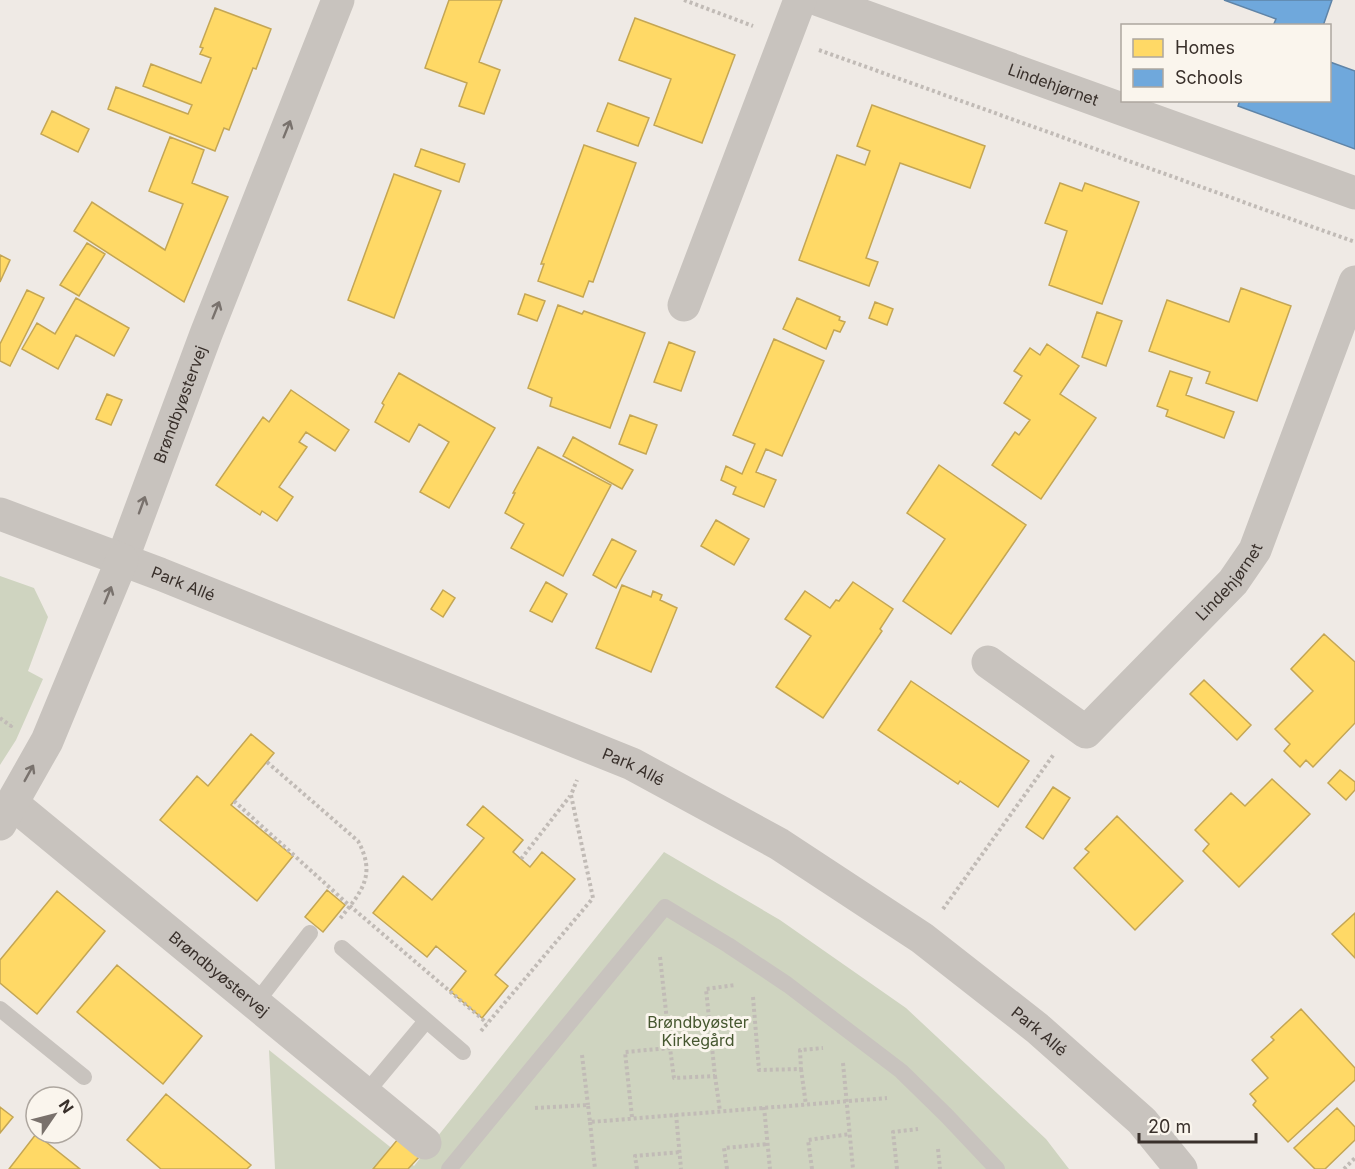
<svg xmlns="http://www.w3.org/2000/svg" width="1355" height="1169" font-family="Inter,sans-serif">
	<rect width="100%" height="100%" fill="#efeae5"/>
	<path fill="#cfd4c0" d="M 0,576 L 34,588 L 48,617 L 28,671 L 43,679 L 16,740 L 0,765 Z
		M 664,852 L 780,920 L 906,1008 L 1046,1139 L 1069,1169 L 275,1169 L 269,1050 L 414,1166 Z"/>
	<path fill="#ffd966" stroke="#c4a654" stroke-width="1.5" d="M 449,0 L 502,0 L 479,62 L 500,70 L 484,114 L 459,106 L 467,83 L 425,68 Z
		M 215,8 L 271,29 L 256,69 L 253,68 L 229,130 L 224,128 L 215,151 L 108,109 L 116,87 L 188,114 L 192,105 L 143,86 L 151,64 L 201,83 L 211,58 L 200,54 L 203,48 L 200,47 Z
		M 635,18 L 735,55 L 702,143 L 654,125 L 671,79 L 619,60 Z
		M 608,103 L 649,118 L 638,146 L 597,131 Z
		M 872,105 L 985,146 L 970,188 L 900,163 L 866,258 L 878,262 L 869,286 L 799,260 L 837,155 L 865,165 L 870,151 L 857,146 Z
		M 52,111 L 89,129 L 78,152 L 41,134 Z
		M 170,137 L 204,150 L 192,183 L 228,197 L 184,302 L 74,231 L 92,202 L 165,250 L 183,204 L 149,191 Z
		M 584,145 L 636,163 L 593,282 L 589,281 L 583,297 L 538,281 L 544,264 L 541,264 Z
		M 421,149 L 465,164 L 459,182 L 415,166 Z
		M 394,174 L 441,191 L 394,318 L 348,300 Z
		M 1060,183 L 1082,191 L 1085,183 L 1139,202 L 1102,304 L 1049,285 L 1067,231 L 1045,223 Z
		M 87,243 L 105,254 L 79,296 L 60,285 Z
		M 0,255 L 10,260 L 0,282 Z
		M 1241,288 L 1291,306 L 1257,401 L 1206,383 L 1210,372 L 1149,351 L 1167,300 L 1229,322 Z
		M 27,290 L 44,298 L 10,366 L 0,361 L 0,344 Z
		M 525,294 L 545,301 L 537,321 L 518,314 Z
		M 76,298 L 129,328 L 114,356 L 76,335 L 58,369 L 22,349 L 37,323 L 55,334 Z
		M 797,298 L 840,317 L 839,320 L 845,322 L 840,332 L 834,330 L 826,349 L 783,329 Z
		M 875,302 L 893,309 L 887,325 L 869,318 Z
		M 558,305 L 582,314 L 584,311 L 645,333 L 610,428 L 550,406 L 552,398 L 528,388 Z
		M 1097,312 L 1122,321 L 1106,366 L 1082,357 Z
		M 774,339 L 824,361 L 782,456 L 766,449 L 756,472 L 776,480 L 764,507 L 733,494 L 736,487 L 721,480 L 726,466 L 742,474 L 755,444 L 733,435 Z
		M 669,342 L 695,352 L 681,391 L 654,382 Z
		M 1047,344 L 1079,366 L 1060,394 L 1096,418 L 1041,499 L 992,465 L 1015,432 L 1019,435 L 1030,420 L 1004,403 L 1022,376 L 1014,371 L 1030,348 L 1040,355 Z
		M 1170,371 L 1192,378 L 1186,395 L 1234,412 L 1224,438 L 1166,416 L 1168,410 L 1157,406 Z
		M 399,373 L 495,428 L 449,508 L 420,492 L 449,442 L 419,424 L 409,442 L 375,422 L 384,405 L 382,403 Z
		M 291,390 L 349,430 L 335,451 L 306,432 L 299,442 L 307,447 L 279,487 L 293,497 L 277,521 L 262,511 L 260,515 L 216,485 L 263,417 L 269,422 Z
		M 107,394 L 122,400 L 111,425 L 96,419 Z
		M 630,415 L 657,425 L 646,454 L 619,444 Z
		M 573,437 L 633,470 L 622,489 L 563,456 Z
		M 538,447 L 611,485 L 563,576 L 511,548 L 524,524 L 505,513 L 515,493 L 513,493 Z
		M 939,465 L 1026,525 L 951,634 L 903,601 L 945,539 L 907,513 Z
		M 716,520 L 749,539 L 734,565 L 701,546 Z
		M 612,539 L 636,551 L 616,588 L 593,575 Z
		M 546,582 L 567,594 L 552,622 L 530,611 Z
		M 853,582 L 893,609 L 880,629 L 882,631 L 823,718 L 776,687 L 811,636 L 785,619 L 805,591 L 830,608 L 836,600 L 839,601 Z
		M 622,585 L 651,597 L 653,591 L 662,595 L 660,600 L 677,608 L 651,672 L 596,648 Z
		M 443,590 L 455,598 L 443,617 L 431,609 Z
		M 1324,634 L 1355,662 L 1355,723 L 1313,767 L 1306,760 L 1300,767 L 1284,751 L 1290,744 L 1275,729 L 1313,691 L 1291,669 Z
		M 1204,680 L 1251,725 L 1237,740 L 1190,694 Z
		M 911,681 L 1029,761 L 998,807 L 960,781 L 958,784 L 878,730 Z
		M 251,734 L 274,753 L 231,805 L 293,856 L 257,901 L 160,820 L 197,776 L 208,786 Z
		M 1340,770 L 1355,782 L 1355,790 L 1346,800 L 1328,783 Z
		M 1272,779 L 1310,814 L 1239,887 L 1203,851 L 1209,844 L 1195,830 L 1231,793 L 1245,806 Z
		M 1053,787 L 1070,798 L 1043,839 L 1026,827 Z
		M 483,806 L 523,840 L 513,852 L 530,867 L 542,852 L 575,879 L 495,975 L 508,986 L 482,1018 L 450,991 L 466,971 L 436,946 L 427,957 L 373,913 L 403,876 L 432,900 L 484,838 L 467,825 Z
		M 1117,816 L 1183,881 L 1135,930 L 1074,868 L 1089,852 L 1085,849 Z
		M 327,890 L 345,905 L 323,932 L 305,917 Z
		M 57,891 L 105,931 L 37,1014 L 0,983 L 0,960 Z
		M 1355,913 L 1355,958 L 1332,934 Z
		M 117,965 L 202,1036 L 163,1084 L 77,1012 Z
		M 1301,1009 L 1355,1068 L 1355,1080 L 1288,1142 L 1253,1105 L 1256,1101 L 1250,1094 L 1268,1078 L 1252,1060 L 1274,1040 L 1271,1037 Z
		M 166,1094 L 251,1165 L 247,1169 L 161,1169 L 127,1140 Z
		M 0,1107 L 13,1117 L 0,1133 Z
		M 1337,1108 L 1355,1127 L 1355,1140 L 1325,1169 L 1315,1169 L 1294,1148 Z
		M 36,1134 L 80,1169 L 9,1169 Z
		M 398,1139 L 419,1157 L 408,1169 L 373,1169 Z"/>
	<path fill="#6fa8dc" stroke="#5f84a7" stroke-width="1.5" d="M 1224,0 L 1332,0 L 1323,26 L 1273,26 L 1276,19 Z
		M 1330,62 L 1355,71 L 1355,149 L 1238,106 L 1240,100 L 1330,100 Z"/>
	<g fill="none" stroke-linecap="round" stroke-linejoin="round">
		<path stroke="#c1bbb6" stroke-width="4" stroke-dasharray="3 3" stroke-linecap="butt" d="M 684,0 L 753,26
			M 819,50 L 1355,242
			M 0,718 L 11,726 L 13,722
			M 267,762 L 358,841 C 377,876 361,892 339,920
			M 234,801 L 350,906 L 487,1023
			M 521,859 L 570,796
			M 943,909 L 1054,754
			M 660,957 L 670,1048
			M 753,997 L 759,1070 L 801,1069 L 800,1050 L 823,1048
			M 481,1031 L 593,898 L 571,795 L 577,780
			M 582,1055 L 588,1105
			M 843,1063 L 853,1169
			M 801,1069 L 806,1105
			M 715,1076 L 720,1111
			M 764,1107 L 770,1169
			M 535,1108 L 588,1105 L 590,1122 L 887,1098
			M 676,1114 L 681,1169
			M 632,1117 L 625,1052 L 670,1048 L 674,1078 L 715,1076 L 706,989 L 735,985
			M 590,1122 L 595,1169
			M 938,1149 L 940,1169
			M 637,1169 L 635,1156 L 680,1152
			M 727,1169 L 724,1148 L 768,1144
			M 812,1169 L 808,1140 L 850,1134
			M 897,1169 L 893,1132 L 918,1129
			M 1344,1169 L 1355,1158"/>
		<path stroke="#c8c3be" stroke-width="16" d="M 342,948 L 463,1052
			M 255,1004 L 310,933
			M 0,1009 L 84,1077
			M 365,1094 L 426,1021
			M 449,1169 L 665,907 L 728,945 L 788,985 L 901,1071 L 947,1116 L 997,1169"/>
		<g stroke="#c8c3be" stroke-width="33">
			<path id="s1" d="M 819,0 L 1355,193"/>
			<path d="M 684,305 L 800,0"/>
			<path id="s2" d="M 122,560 L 206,334 L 338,0"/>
			<path id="s3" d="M 988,662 L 1086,732 L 1233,582 L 1255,550 L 1355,282"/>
			<path id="s4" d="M 13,804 L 425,1143"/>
		</g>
		<g stroke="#c8c3be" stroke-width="33">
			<path id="s5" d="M 0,514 L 160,574 L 632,764 L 779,844 L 922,938 L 1037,1028 L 1142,1121 L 1181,1169"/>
			<path d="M 0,824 L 47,741 L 122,560"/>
		</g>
	</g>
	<defs><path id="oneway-shaft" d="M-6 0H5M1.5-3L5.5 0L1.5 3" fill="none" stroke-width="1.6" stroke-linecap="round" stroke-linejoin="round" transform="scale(1.5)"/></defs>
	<g stroke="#79726d">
		<use href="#oneway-shaft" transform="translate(287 129) rotate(-68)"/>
		<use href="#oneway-shaft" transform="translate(216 310) rotate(-68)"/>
		<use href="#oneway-shaft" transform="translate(142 505) rotate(-70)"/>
		<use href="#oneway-shaft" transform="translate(108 595) rotate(-68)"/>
		<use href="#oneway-shaft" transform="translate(29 773) rotate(-61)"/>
	</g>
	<g text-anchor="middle" stroke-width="6" stroke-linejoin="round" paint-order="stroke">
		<g font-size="16" fill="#39302b" stroke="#faf5ed">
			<text dy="6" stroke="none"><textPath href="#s1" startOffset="249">Lindehjørnet</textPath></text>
			<text dy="6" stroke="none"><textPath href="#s2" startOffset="166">Brøndbyøstervej</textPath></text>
			<text dy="6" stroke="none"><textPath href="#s3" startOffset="328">Lindehjørnet</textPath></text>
			<text dy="6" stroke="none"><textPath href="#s5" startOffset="196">Park Allé</textPath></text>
			<text dy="6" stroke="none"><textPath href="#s5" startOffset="682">Park Allé</textPath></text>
			<text dy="6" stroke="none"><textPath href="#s4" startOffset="267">Brøndbyøstervej</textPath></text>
			<text dy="6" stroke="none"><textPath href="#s5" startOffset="1168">Park Allé</textPath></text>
		</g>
		<g font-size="16" fill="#465730" stroke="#faf5ed">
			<text x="698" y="1028">Brøndbyøster<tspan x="698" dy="18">Kirkegård</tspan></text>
		</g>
	</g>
	<rect x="1121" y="24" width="210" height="78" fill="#faf5ed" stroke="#ada69f" stroke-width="1.5"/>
	<rect x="1133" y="39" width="30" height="18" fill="#ffd966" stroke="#ada69f" stroke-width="1.5"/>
	<text x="1175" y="54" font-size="18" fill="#39302b">Homes</text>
	<rect x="1133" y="69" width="30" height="18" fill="#6fa8dc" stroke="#ada69f" stroke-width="1.5"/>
	<text x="1175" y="84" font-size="18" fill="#39302b">Schools</text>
	<g transform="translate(54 1115) rotate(55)"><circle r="28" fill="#faf5ed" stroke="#ada69f" stroke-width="1.5"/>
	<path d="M0-4.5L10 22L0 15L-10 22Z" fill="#79716c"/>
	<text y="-9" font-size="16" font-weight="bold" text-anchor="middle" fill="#39302b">N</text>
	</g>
	<path d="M1139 1133v9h117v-9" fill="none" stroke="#39302b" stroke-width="3"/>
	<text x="1148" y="1133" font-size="18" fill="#39302b" stroke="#faf5ed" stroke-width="4.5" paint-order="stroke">20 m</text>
</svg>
